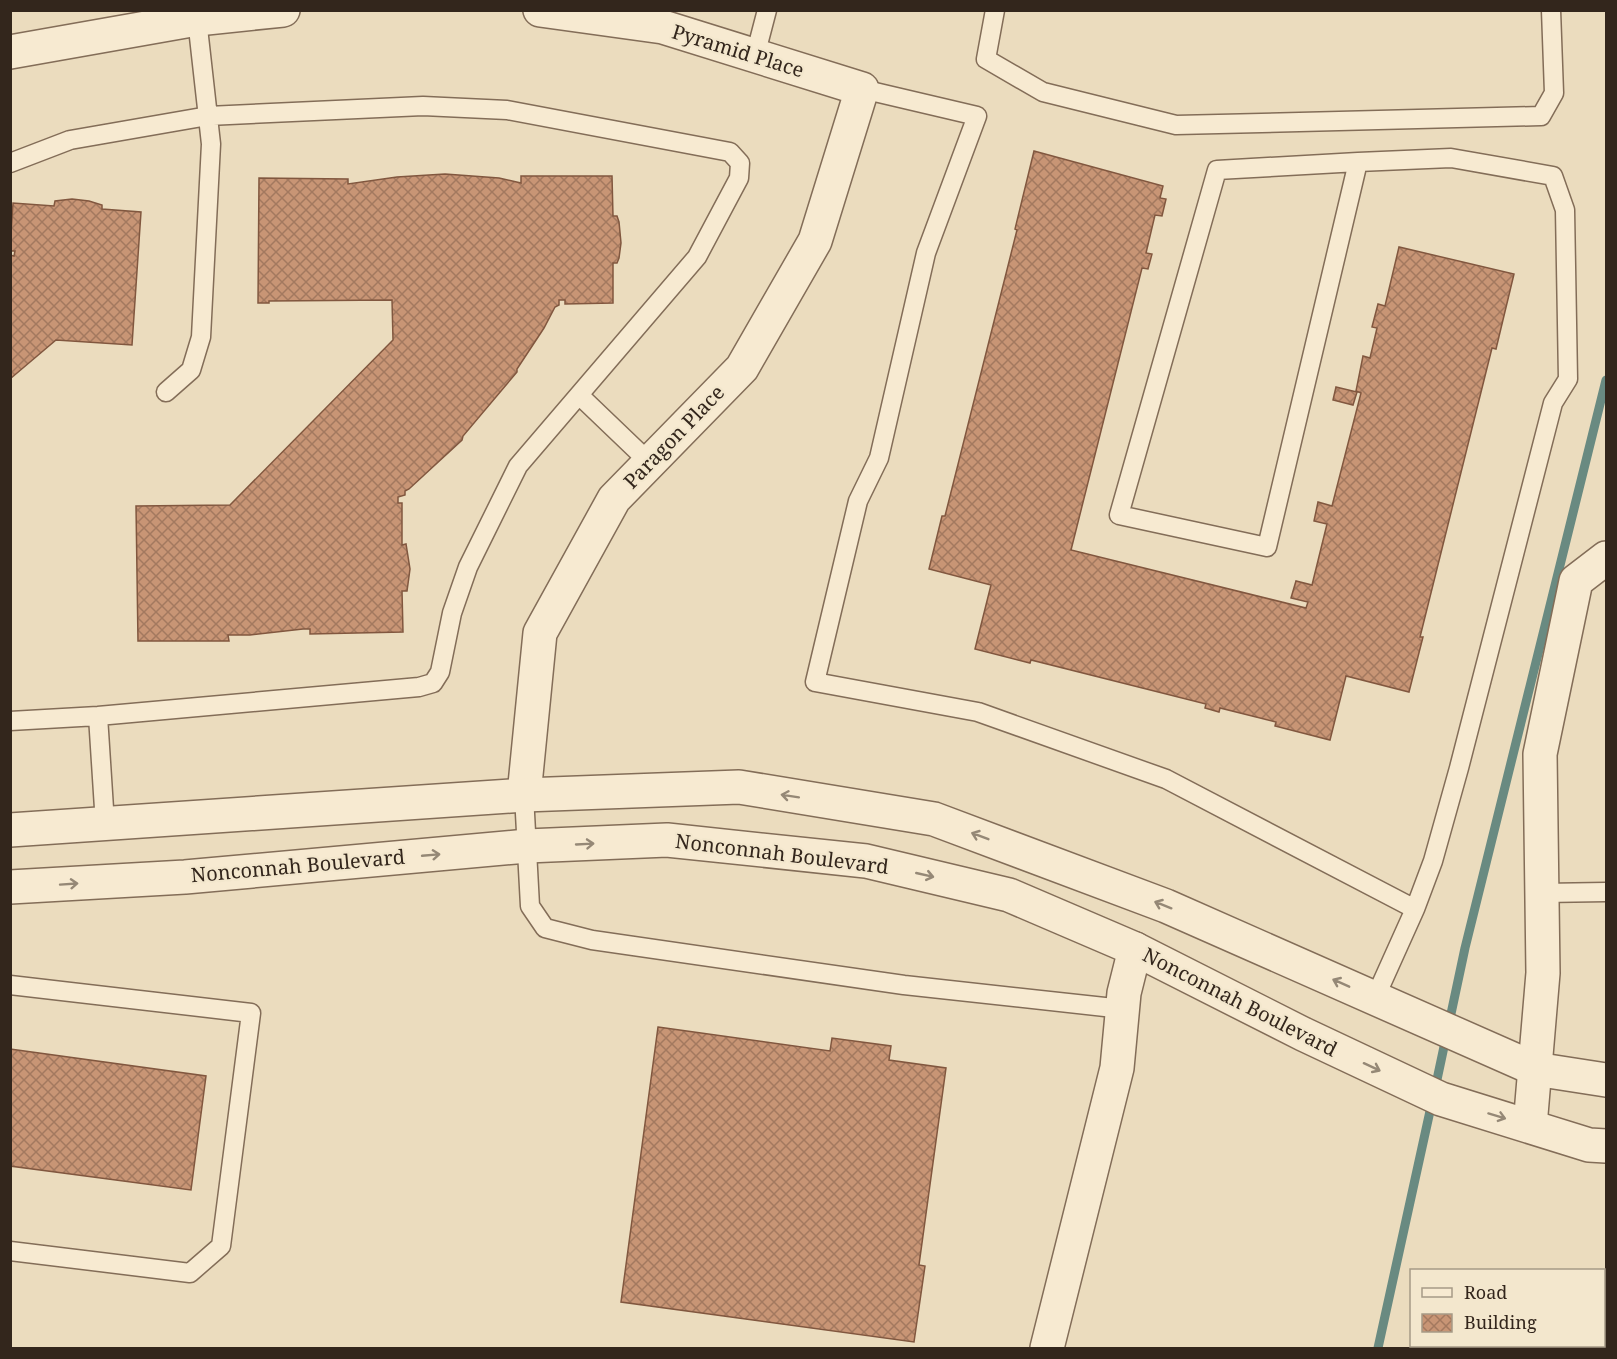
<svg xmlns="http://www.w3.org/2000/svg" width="1617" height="1359" font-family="'Noto Serif',serif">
	<defs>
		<pattern id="building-cross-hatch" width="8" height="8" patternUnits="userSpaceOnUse" patternTransform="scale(1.5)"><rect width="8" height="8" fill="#c89575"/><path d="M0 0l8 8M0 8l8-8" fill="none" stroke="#a3795f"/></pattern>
	</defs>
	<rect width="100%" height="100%" fill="#ebdcbe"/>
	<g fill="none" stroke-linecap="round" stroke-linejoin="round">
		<path stroke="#698a81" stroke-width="9" d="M 1435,1089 L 1465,948 L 1606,380
			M 1378,1348 L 1432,1102"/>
	</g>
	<path fill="url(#building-cross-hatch)" stroke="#81573f" stroke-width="1.5" d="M 1034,151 L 1163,186 L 1160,198 L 1166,199 L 1162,216 L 1155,215 L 1146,253 L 1152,254 L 1148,269 L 1142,268 L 1071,550 L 1306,608 L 1308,602 L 1291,598 L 1296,581 L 1312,585 L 1327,524 L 1314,521 L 1318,502 L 1332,506 L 1361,393 L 1356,391 L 1363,356 L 1370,358 L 1377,328 L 1372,327 L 1378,304 L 1385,306 L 1399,247 L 1514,274 L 1496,349 L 1492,348 L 1420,637 L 1423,637 L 1409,692 L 1346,676 L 1330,740 L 1275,726 L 1276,722 L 1220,708 L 1219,712 L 1205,708 L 1206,704 L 1031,660 L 1030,663 L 975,649 L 991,585 L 929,569 L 942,516 L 945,516 L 1017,230 L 1015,229 Z
		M 445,174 L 499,178 L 521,183 L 521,176 L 612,176 L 613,216 L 617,216 L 619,222 L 621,243 L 619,258 L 617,263 L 613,263 L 613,303 L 565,304 L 565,300 L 559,300 L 559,305 L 555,307 L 544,328 L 517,369 L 517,372 L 463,436 L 462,440 L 409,489 L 405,491 L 405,495 L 398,497 L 398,503 L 402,503 L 402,545 L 406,544 L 410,569 L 407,591 L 402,591 L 403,632 L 310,634 L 310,629 L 303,629 L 250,635 L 228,635 L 229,641 L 138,641 L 136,506 L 230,505 L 393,340 L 392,300 L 269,301 L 269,303 L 258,303 L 259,178 L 348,179 L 348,184 L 397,177 Z
		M 72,199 L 89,201 L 102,205 L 102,209 L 141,212 L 132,345 L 56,340 L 10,379 L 10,255 L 14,256 L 15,251 L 10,251 L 10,248 L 13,203 L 54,206 L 55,201 Z
		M 1336,387 L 1357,392 L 1353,405 L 1333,400 Z
		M 658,1027 L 830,1051 L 832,1038 L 891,1046 L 889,1060 L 946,1068 L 919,1265 L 925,1266 L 914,1342 L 621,1302 Z
		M 10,1049 L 206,1076 L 191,1190 L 10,1166 Z"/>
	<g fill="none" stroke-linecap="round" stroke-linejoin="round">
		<g stroke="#836d58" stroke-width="21">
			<path id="service" d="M 995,10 L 986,59 L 1043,92 L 1176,125 L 1541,116 L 1554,93 L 1551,10
				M 755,56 L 767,10
				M 862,89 L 977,116 L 926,253 L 879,458 L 858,501 L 815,682 L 978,712 L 1166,779 L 1415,909 L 1375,998
				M 1358,162 L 1217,170 L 1119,515 L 1267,547 L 1358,162 L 1451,158 L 1553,176 L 1565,210 L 1568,379 L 1553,403 L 1459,768 L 1433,861 L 1415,909
				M 10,163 L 70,140 L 208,116 L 423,106 L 507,110 L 730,152 L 740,163 L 739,178 L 697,257 L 518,466 L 468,567 L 452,613 L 440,672 L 433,683 L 419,687 L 98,716 L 10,721
				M 166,392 L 191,370 L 201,337 L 211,144 L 197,19
				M 579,395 L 650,463
				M 98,716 L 105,824
				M 524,795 L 530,906 L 545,928 L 592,940 L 904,985 L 1123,1009
				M 1543,893 L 1606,892
				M 10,985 L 251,1013 L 221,1246 L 190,1273 L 10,1251"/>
		</g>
		<g stroke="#836d58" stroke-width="36">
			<path id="minor" d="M 10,52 L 197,19 L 283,10
				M 524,795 L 540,633 L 614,499 L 742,368 L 815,241 L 862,89 L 663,27 L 540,10
				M 1530,1126 L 1543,973 L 1540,754 L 1576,581 L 1606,558
				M 1047,1348 L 1117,1068 L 1124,993 L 1135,949"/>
		</g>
		<g stroke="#836d58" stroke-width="36">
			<path id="tertiary" d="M 10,830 L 524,795 L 739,787 L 934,819 L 1166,906 L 1535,1069 L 1606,1080
				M 10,887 L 185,877 L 527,846 L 667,840 L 866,861 L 1009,895 L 1135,949 L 1303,1034 L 1441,1099 L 1589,1145 L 1606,1146"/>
		</g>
		<use href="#service" stroke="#f7ead1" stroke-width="18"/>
		<use href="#minor" stroke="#f7ead1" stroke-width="33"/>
		<use href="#tertiary" stroke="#f7ead1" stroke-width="33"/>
	</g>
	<defs><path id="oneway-shaft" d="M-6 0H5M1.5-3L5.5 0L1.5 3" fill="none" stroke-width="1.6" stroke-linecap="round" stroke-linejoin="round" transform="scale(1.5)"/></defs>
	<g stroke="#958876">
		<use href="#oneway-shaft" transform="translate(790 796) rotate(-171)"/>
		<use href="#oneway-shaft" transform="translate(980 836) rotate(-159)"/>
		<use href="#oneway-shaft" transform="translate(585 844) rotate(-3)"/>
		<use href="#oneway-shaft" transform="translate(431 855) rotate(-5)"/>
		<use href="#oneway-shaft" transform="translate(925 875) rotate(13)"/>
		<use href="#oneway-shaft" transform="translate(69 884) rotate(-4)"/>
		<use href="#oneway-shaft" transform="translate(1163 905) rotate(-158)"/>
		<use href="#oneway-shaft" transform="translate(1341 983) rotate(-156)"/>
		<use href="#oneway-shaft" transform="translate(1372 1067) rotate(25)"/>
		<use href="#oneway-shaft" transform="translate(1497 1116) rotate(17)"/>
	</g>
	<g text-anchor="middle" stroke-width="4.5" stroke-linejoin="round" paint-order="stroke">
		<g font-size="20" fill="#33261c" stroke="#f3e7cd">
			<text transform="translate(738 51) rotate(17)" y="7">Pyramid Place</text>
			<text transform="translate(674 437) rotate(-46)" y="7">Paragon Place</text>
			<text transform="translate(782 854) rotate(7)" y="7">Nonconnah Boulevard</text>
			<text transform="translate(298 866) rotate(-5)" y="7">Nonconnah Boulevard</text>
			<text transform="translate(1240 1002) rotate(27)" y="7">Nonconnah Boulevard</text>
		</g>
	</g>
	<rect width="1617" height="1359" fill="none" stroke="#33261c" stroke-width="24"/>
	<rect x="1410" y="1269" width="195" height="78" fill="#f3e7cd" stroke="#a69a86" stroke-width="1.5"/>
	<rect x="1422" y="1288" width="30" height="9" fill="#f7ead1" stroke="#a69a86" stroke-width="1.5"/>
	<text x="1464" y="1299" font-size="18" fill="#33261c">Road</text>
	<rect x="1422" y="1314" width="30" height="18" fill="url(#building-cross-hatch)" stroke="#a69a86" stroke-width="1.5"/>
	<text x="1464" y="1329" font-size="18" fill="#33261c">Building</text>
</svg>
